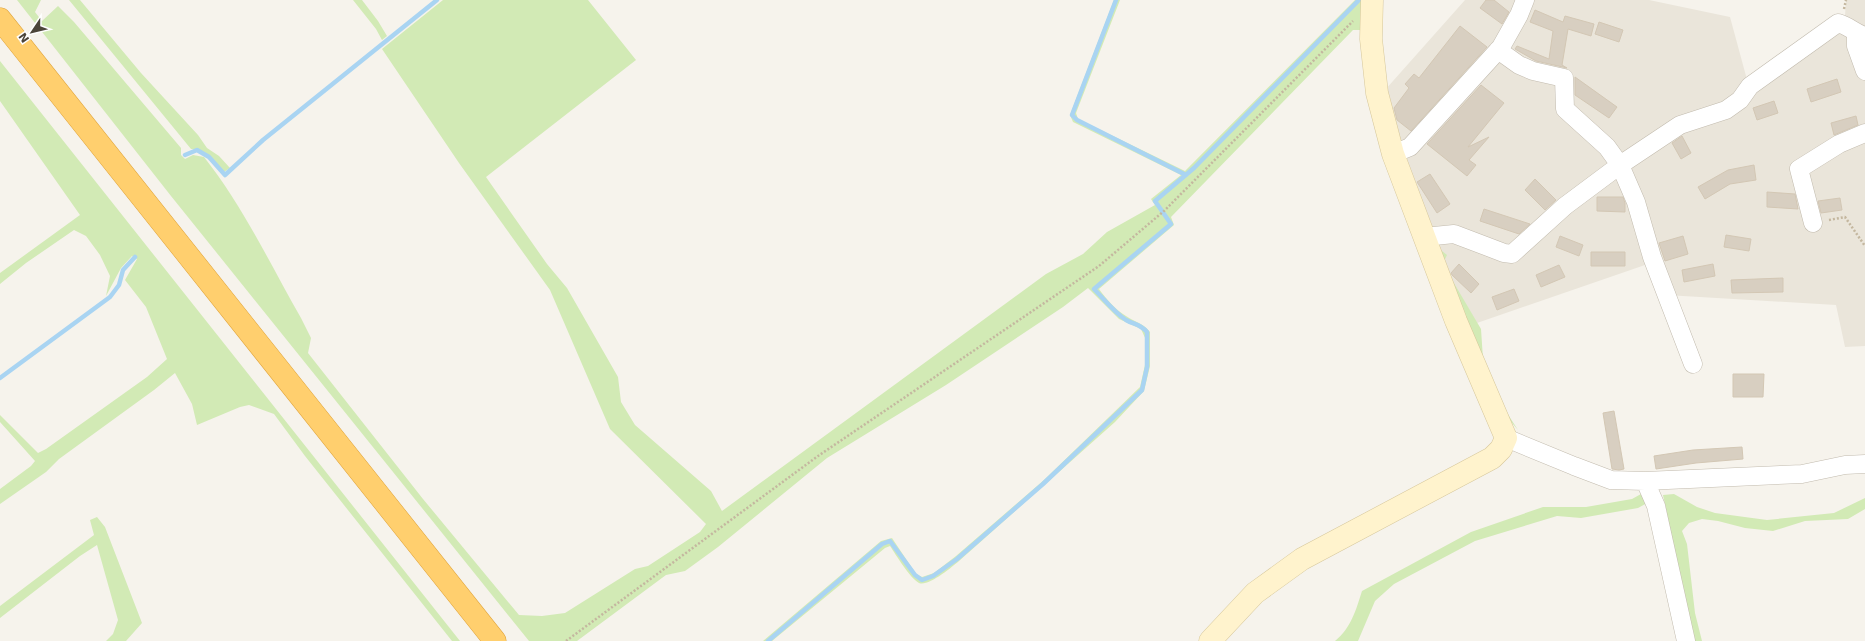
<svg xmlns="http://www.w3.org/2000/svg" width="1865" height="641" font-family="'DejaVu Sans',sans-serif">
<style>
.residential{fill:#eae5da}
.green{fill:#d2eab5}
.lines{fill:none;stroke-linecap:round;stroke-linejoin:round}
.stream{stroke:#a9d4f2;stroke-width:4.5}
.building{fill:#d8cfc1;stroke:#d3c7b4}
.street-casing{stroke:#c2bbae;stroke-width:19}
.secondary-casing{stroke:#d6c79b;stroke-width:23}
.highway-casing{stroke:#e0a43c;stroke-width:23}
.path{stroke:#c4b79f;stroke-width:2.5;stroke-dasharray:2 2;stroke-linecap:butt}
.street{stroke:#fff;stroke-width:18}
.secondary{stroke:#fff3cd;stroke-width:22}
.highway{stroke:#ffcf6e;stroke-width:22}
</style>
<rect width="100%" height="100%" fill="#f6f3ec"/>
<!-- residential -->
<path class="residential" d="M1465 0H1649L1730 17 1749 87 1845 16 1846 0H1865V346L1845 347 1836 305 1666 295 1645 265 1477 323 1444 268 1389 135 1385 90Z"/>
<!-- green -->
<path class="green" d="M17 0H41L35 12 42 21 58 6 74 22 181 148V155L185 159 193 155 204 157C243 206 270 264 301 318L311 338 308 353 423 499 519 615 542 616 565 613 635 569 648 566 700 532 706 524 610 429 550 290 459 163 382 49 443 0H588L636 60 486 177 547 264 567 288 618 377 621 402 635 425 711 491 722 511 1046 274 1083 254 1107 232 1155 205 1151 199 1181 175 1073 122 1070 115 1114 0H1120L1076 113 1078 119 1185 171 1355 0H1364L1363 30H1353L1171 217 1174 225 1099 289C1106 299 1116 310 1126 316 1136 323 1142 322 1150 332V366L1144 391 1115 422 959 561C952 567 928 587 919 583 910 578 896 555 890 546L885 548 772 641H763L881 541 892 538 916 574 922 577 934 573 956 556 1044 480 1140 387 1145 365 1146 340 1141 329 1119 319 1088 288 1063 307 946 385 827 458 718 547 685 571 666 575 577 641H529L171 196Z
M69 0H80L141 73 198 135 207 148 219 156 230 168 224 172C214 161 207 150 191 149Z
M353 0H362L378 21 387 36 382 40 376 29Z
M0 61 460 641H452L305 456 274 414 249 405 240 407 197 425 192 404 175 373 154 390 59 459 46 472 0 504V489L31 466 35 461 0 422V415L38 453 46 449 147 377 167 359 146 307 125 280 137 259 132 256 121 268 106 296 110 276 100 255 86 236 74 230 26 263 0 284V273L80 215 0 101Z
M1442 251 1447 255 1444 261 1448 273 1481 329 1483 359 1507 413 1518 430 1507 417 1440 256Z
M1641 494 1649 502 1638 508 1581 518 1557 516 1475 541 1394 584 1375 601 1358 641H1335C1351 628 1356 610 1362 591L1471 532 1543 507H1586L1632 499Z
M1674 494 1697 507 1715 513 1767 520 1834 513 1865 498V509L1848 519 1805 521 1773 531 1745 528 1718 521 1702 519 1689 523 1682 531 1687 544 1695 613 1702 641H1694L1663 495Z
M97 517 105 527 142 623 126 641H106L113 634 118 620 97 545 80 556 0 618V606L94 535 90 520Z"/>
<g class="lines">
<!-- stream -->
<path class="stream" d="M1116 0 1072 115 1077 120 1186 175
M185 155 197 150 209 157 225 175 263 140 437 0
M0 378 110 297 119 285 123 270 135 257
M768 641 882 544 890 541 915 575 922 580 933 576 957 559 1043 484 1142 390 1147 367V332C1140 324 1135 325 1126 320 1114 312 1104 299 1094 289L1171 224 1155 201 1194 168 1359 0"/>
</g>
<!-- building -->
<path class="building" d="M1486 0H1494L1509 12 1502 24 1480 8Z
M1535 10 1563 22 1565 16 1594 24 1591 36 1568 29 1562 65 1567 68 1536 61 1515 49 1517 46 1549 59 1553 31 1530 22Z
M1599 22 1623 30 1619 42 1595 34Z
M1460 26 1487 47 1411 131 1397 120 1394 108 1409 88 1405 84 1414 74 1419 78Z
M1575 77 1617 107 1609 118 1575 95Z
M1837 79 1841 92 1811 102 1807 89Z
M1481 85 1504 103 1468 147 1489 137 1469 160 1476 165 1467 176 1427 144Z
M1774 101 1778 113 1757 120 1753 108Z
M1856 116 1858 125 1834 135 1831 123Z
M1682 136 1691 153 1681 159 1672 143Z
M1754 165 1756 180 1730 184 1705 199 1698 187 1728 170Z
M1430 174 1450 204 1437 213 1417 182Z
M1535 179 1556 200 1545 210 1525 190Z
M1767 192 1795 194 1798 209 1767 207Z
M1597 197H1623L1625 203V212L1597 211Z
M1840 198 1842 210 1821 213 1818 201Z
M1484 209 1530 224 1519 234 1480 221Z
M1726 235 1751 239 1749 251 1724 247Z
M1560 236 1583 245 1579 256 1556 247Z
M1683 236 1688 254 1665 261 1659 243Z
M1591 252H1625V266H1591Z
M1459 264 1479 284 1471 293 1452 275 1451 273Z
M1713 264 1715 276 1684 282 1682 270Z
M1559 265 1565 277 1541 287 1536 275Z
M1783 278V292L1732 293 1731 280Z
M1514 289 1519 301 1497 310 1492 297Z
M1733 374H1764L1763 397H1733Z
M1614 411 1624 469 1619 470 1612 469 1603 413Z
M1742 447 1743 459 1696 463 1656 469 1654 456 1693 450Z"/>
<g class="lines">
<!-- street casing -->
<g class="street-casing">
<path id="street" d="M1856 34V46L1865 71
M1498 50 1519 65 1533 71 1564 78 1565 109 1607 147 1620 165 1636 202 1652 257 1693 364
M1393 154 1410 147 1501 47 1519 15 1525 0
M1813 223 1799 169 1839 144 1865 133
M1424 237 1454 234 1504 253 1512 254 1565 206 1620 165 1680 125 1726 110 1740 100 1750 86 1838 23C1849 26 1855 33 1865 36
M1506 438 1574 466 1611 480 1645 481 1802 474 1845 465 1865 464
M1645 481 1656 506 1686 641"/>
</g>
<!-- secondary casing -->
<g class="secondary-casing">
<path id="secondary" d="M1210 641 1255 593 1302 559 1492 458 1501 449 1506 438 1456 321 1393 154 1377 93 1371 39 1372 0"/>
</g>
<!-- highway casing -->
<g class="highway-casing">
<path id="highway" d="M0 19 495 641"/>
</g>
<!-- path -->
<path class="path" d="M1844 9 1846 0
M1829 220 1845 217 1865 246
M566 641 818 456 1099 266 1164 211 1353 21"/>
<!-- street -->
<use href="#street" class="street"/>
<!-- secondary -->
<use href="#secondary" class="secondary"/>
<!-- highway -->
<use href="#highway" class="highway"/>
</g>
<!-- north arrow -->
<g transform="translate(32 32) rotate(235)" stroke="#ffffff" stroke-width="3" paint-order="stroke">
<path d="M0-3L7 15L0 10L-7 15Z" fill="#4b4439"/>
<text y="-6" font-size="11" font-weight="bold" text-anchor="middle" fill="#4b4439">N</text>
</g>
</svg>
